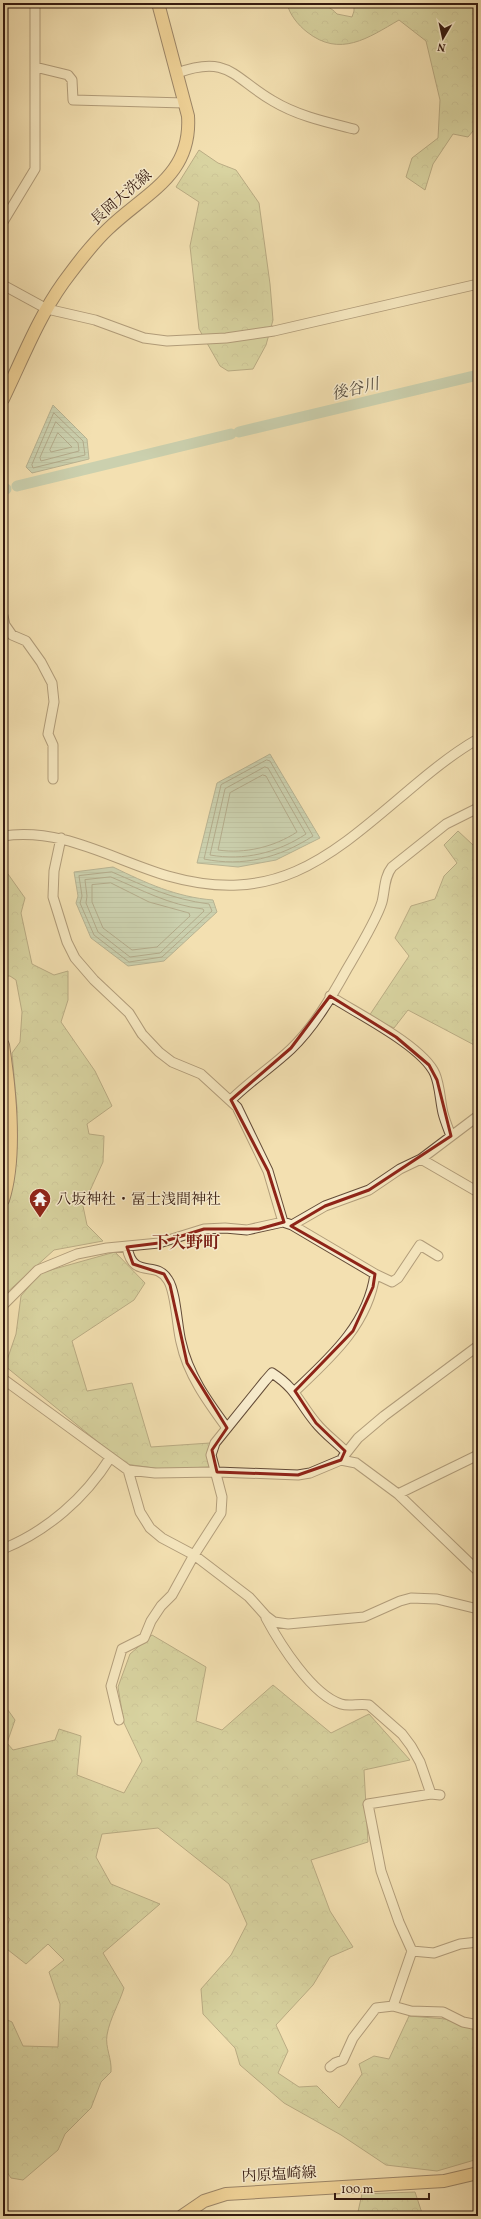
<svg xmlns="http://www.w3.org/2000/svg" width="481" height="2219" font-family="Vollkorn,'Noto Serif JP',serif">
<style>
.forest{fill:url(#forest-crowns);stroke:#776e4e}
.water{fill:url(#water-rules);stroke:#727c6d}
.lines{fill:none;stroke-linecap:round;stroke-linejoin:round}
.shore{stroke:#686c5e;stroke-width:1}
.river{stroke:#9bbdab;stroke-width:11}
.minor-casing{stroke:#644c38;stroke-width:11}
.major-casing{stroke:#351a10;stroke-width:14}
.minor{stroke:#f7ebcc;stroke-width:9}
.major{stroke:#eac078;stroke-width:12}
.marked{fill:none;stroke:#8f2418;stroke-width:3;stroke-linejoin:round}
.labels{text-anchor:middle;stroke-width:3;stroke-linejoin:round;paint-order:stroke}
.street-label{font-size:15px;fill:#351a10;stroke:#f7ebcc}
.poi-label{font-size:15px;fill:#351a10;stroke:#f7ebcc;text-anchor:start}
.water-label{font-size:16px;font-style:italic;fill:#544b3e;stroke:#f7ebcc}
.quarter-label{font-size:17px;font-weight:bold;fill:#7a1f14;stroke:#f7ebcc}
</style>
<defs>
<pattern id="forest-crowns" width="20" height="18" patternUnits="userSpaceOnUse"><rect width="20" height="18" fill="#b9c38d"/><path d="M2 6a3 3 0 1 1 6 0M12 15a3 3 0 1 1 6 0" fill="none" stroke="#a0a779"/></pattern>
<pattern id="water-rules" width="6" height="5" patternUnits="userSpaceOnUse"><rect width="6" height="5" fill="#9bbdab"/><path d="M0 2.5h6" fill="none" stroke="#86a292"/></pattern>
</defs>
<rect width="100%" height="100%" fill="#f3e0b1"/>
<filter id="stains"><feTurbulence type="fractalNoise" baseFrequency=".005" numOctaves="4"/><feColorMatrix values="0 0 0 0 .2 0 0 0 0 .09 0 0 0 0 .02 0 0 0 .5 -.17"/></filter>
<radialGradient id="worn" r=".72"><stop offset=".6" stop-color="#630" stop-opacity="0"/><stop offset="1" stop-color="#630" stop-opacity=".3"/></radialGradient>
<!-- forest -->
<path class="forest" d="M287 3C304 3 325 0 337 14L352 17 354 11V3H478V125L468 137 453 134 433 164 425 190 406 177 412 158 438 138 440 100 426 41 399 20C368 38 340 58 307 32 298 25 289 14 287 3Z
M199 150 218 163 236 170 259 203 270 284 273 320 266 345 253 369 228 371 220 366 199 329 190 246 199 202 176 187Z
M458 831 473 845 478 846V1047L408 1010 394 1028 369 1016 409 956 395 938 411 906 435 899 444 876 457 863 444 845Z
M3 867 25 898 21 913 32 964 54 975 68 971V1000L61 1022 95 1071 112 1106 87 1124 89 1134 104 1136 103 1162 83 1206 87 1225 103 1241 54 1250 3 1296V1212L7 1206 14 1178 17 1108 12 1053 20 1042 22 1012 16 980 10 976H3Z
M115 1252 145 1283 134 1300 72 1341 87 1391 132 1383 151 1447 210 1443 209 1467 161 1469 125 1464 5 1366 16 1334 21 1296 40 1273Z
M152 1635 206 1667 196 1721 222 1730 273 1685 331 1733 369 1714 410 1760 364 1770 368 1842 311 1860 330 1911 353 1947 330 1957 313 1985 276 2025 288 2051 278 2073 299 2087 317 2086 339 2108 362 2074 359 2064 374 2056 389 2059 409 2016 446 2019 472 2027 478 2026V2069L473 2079 478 2088V2159L437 2171 386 2165 341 2135 284 2103 240 2065 235 2048 203 2014 201 1989 231 1955 247 1924 229 1884 158 1828 102 1834 96 1857 111 1884 160 1904 103 1953 124 1988C119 2004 110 2018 107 2035 105 2048 112 2058 111 2072L101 2082 91 2108 65 2134 58 2150 23 2180 11 2178 3 2166V2018L12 2022 23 2046 58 2047 60 2004 49 1972 64 1960 48 1944 26 1964 3 1946V1933L10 1919 3 1913V1703L15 1720 7 1743 13 1750 55 1740 59 1729 81 1736 77 1775 124 1793 142 1761 124 1723 118 1687 130 1654Z
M415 2192 423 2216H357L362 2194Z"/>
<!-- water -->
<path class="water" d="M53 405 87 439 89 459 32 473 26 467Z
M270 754 320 838 276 860 238 867 197 863 217 783Z
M113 867C146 883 176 897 213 900L217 912 164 961 128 966 91 938 76 903 78 896 74 872Z"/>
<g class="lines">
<!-- shore -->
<path class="shore" d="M54 413 83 441 85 455 33 468 32 465Z
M56 422 78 443 79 451 41 461 40 458Z
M58 433 72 447 51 452 50 450Z
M267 760 270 761 313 836C279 858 243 867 204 859L221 785Z
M265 767 268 768 306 834C277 853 244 861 210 855L225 789Z
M263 775 266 776 297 832C274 847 245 854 218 850L230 793Z
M112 872C147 887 171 899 209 904L212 911 162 957 129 962 94 935 80 903 82 896 79 876Z
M111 877C142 890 169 905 203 909L204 911 160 953 130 957 98 932 86 903 87 896 85 880Z
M111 883 149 902 189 913 190 916 157 947 132 950 103 928 92 902V885Z"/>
<!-- river -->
<path class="river" d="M239 432 478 375
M17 486 231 434
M3 489H6"/>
<!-- minor casing -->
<g class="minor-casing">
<path id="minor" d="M35 67 68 75 72 80 73 100 185 103
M177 73C229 54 233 78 273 101 298 116 326 122 354 129
M3 222 35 169V3
M3 285 47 309 95 320 144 338 167 341 226 338 274 331 478 284
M3 616 5 625 12 635 26 641 41 662 52 683 54 702 48 734 53 745V779
M3 836C63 827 113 860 168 876 281 908 335 852 415 785 435 768 455 752 478 739
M61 838 54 871 53 897 67 942 75 958 94 980 129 1013 142 1034 159 1052 172 1062 201 1074 237 1107 268 1171 283 1222
M330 996C356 1013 423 1046 435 1074 440 1086 440 1100 443 1113 445 1121 448 1128 451 1136
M231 1100C250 1081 272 1067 291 1049 314 1027 332 996 347 969 357 952 377 919 382 902 385 890 384 877 392 867L446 824 478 808
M421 1159 478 1192
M292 1225 325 1206 369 1190 400 1169 421 1159 478 1116
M127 1247C133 1281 156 1259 168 1280 176 1292 177 1327 181 1342 188 1375 208 1402 227 1428
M3 1305 38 1270 77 1254 107 1248 159 1243 204 1229 225 1228 247 1230 283 1222 292 1225 375 1274 392 1282 398 1278 420 1245 438 1256
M3 1379 128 1470 155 1473 217 1472 298 1475 310 1473 341 1460 356 1463 398 1494 478 1571
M295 1391C330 1358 368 1325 375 1274
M343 1457 358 1438 384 1416 478 1346
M128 1470 140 1512 150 1528 162 1538 194 1555 249 1597 266 1616 274 1622 288 1624 364 1617 400 1601 411 1598 437 1599 478 1609
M398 1494 478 1455
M3 1549C47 1531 85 1498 110 1458
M266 1618C280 1644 312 1695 341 1704 350 1707 359 1703 369 1705L402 1734 411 1746 420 1762 431 1794
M119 1720 111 1686 122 1649 144 1638 151 1621 161 1606 172 1595 194 1555 221 1513 222 1497 211 1455 215 1443 265 1381 272 1373C297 1389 299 1403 316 1423 324 1433 336 1442 345 1451
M412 1951 434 1953 460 1944 478 1942
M393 2006 411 2011 443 2012 463 2022 478 2025
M330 2067 335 2063 343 2060 353 2038 376 2008 393 2006 412 1951 399 1922 381 1871 368 1804 431 1794 440 1795
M3 2213 6 2216"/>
</g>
<!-- major casing -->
<g class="major-casing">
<path id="major" d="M3 399C22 360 38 318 63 283 77 264 91 245 108 229 145 193 192 176 188 116L158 3
M3 1045C10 1091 17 1156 3 1200
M182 2216 204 2201 226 2194 444 2181 478 2173"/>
</g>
<!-- minor -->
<use href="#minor" class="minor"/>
<!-- major -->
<use href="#major" class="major"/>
</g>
<!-- marked area -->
<path d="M0 0H481V2219H0ZM330 996 396 1037 429 1065 437 1080 451 1136 369 1190 325 1206 291 1226 375 1274 373 1287 353 1331 295 1391 316 1423 345 1451 341 1460 298 1475 217 1472 212 1450 227 1428 187 1363 170 1285 164 1274 133 1264 127 1247 159 1243 204 1229H259L284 1222 268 1171 231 1100 291 1048Z" fill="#f3e0b1" fill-opacity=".55" fill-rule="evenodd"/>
<path class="marked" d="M330 996 396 1037 429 1065 437 1080 451 1136 369 1190 325 1206 291 1226 375 1274 373 1287 353 1331 295 1391 316 1423 345 1451 341 1460 298 1475 217 1472 212 1450 227 1428 187 1363 170 1285 164 1274 133 1264 127 1247 159 1243 204 1229H259L284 1222 268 1171 231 1100 291 1048Z"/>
<!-- icons -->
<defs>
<g id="temple-pin" transform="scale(1.15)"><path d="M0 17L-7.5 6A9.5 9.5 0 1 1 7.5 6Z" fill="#8f2418" stroke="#f7ebcc"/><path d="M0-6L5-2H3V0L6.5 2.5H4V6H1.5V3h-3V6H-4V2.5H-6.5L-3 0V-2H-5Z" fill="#fff"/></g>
</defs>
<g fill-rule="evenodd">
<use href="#temple-pin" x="40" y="1199"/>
</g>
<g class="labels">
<!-- street labels -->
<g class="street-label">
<text transform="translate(121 197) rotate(-41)" y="5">長岡大洗線</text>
<text transform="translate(279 2174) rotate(-3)" y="5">内原塩崎線</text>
</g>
<!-- poi labels -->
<g class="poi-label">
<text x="56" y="1204">八坂神社・冨士浅間神社</text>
</g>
<!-- water labels -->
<g class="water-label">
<text transform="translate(355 388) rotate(-13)" y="6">後谷川</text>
</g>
<!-- quarter labels -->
<g class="quarter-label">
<text x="186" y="1248">下入野町</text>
</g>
</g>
<!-- margin -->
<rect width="481" height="2219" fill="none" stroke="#f3e0b1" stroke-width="16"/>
<rect x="4" y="4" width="473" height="2211" fill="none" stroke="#351a10" stroke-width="2"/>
<rect x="8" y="8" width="465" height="2203" fill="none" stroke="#351a10"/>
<!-- north arrow -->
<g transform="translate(443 38) rotate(189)" stroke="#f7ebcc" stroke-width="3" paint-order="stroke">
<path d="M0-3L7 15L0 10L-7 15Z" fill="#351a10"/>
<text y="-6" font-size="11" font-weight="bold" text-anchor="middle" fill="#351a10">N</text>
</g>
<!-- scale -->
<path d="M335 2193v6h94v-6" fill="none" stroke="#351a10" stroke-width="2"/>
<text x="341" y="2193" font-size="12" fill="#351a10" stroke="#f7ebcc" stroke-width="3" paint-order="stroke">100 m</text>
<rect width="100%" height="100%" filter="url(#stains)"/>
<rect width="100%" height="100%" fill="url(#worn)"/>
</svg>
